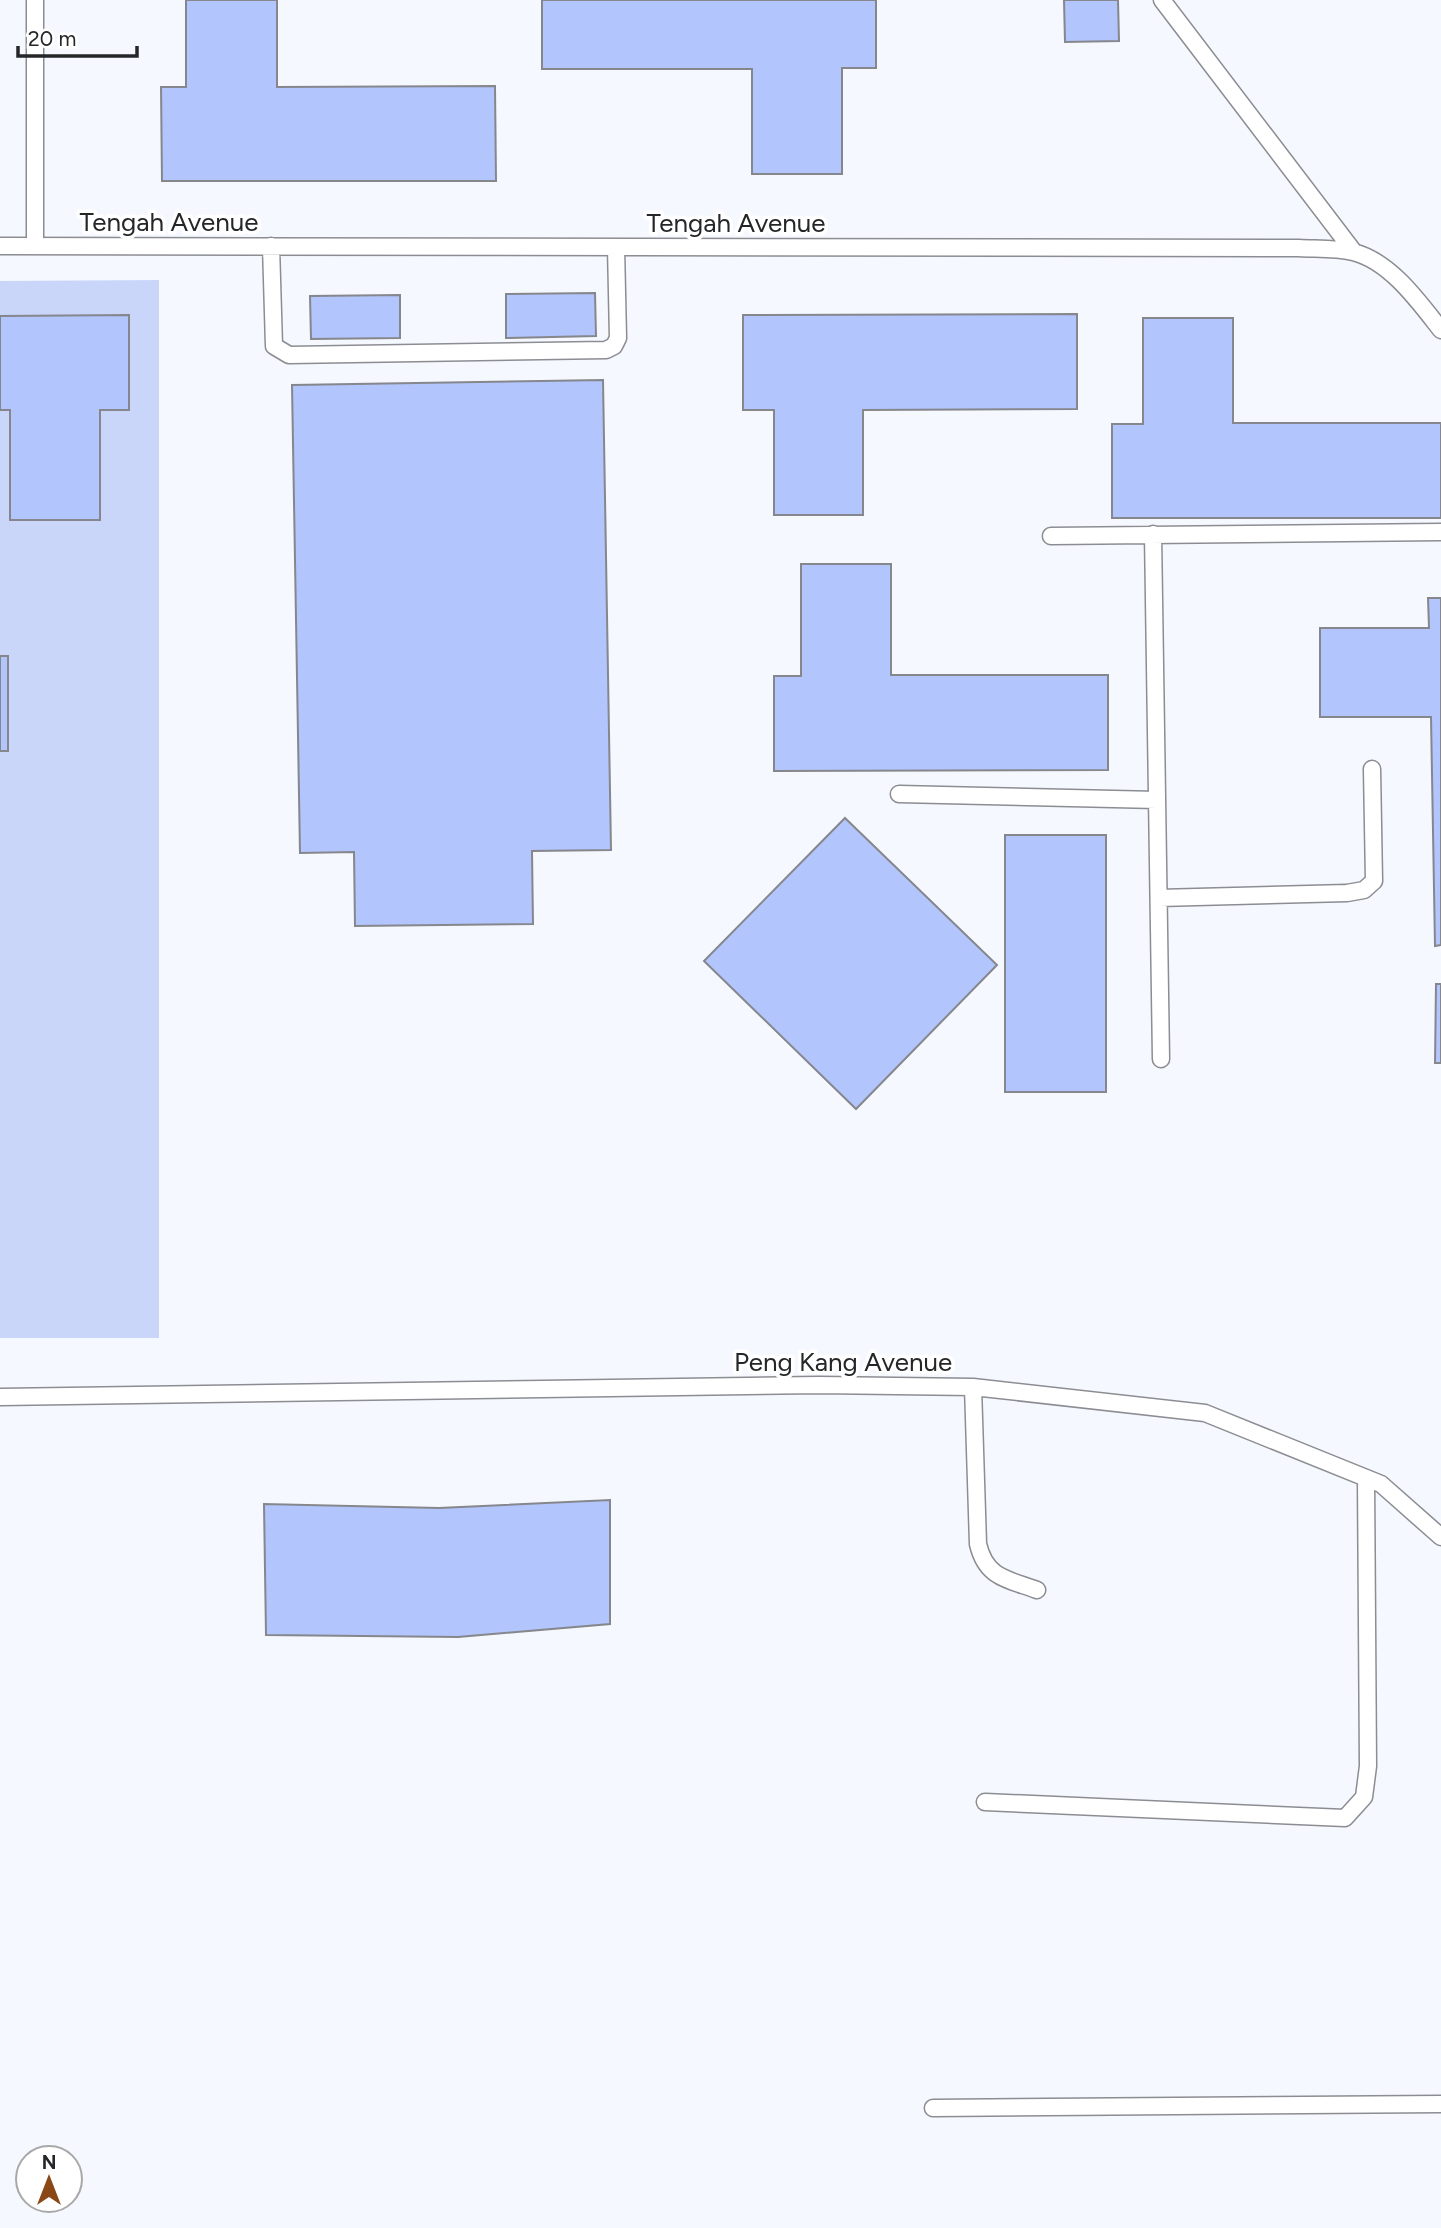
<svg xmlns="http://www.w3.org/2000/svg" width="1441" height="2228" font-family="Figtree,sans-serif">
<style>
.green{fill:#c9d6fa}
.building{fill:#b2c5fc;stroke:#85878c;stroke-width:2}
.lines{fill:none;stroke-linecap:round;stroke-linejoin:round}
.service-casing{stroke:#8b8d92;stroke-width:19}
.service{stroke:#fff;stroke-width:16}
.labels{text-anchor:middle;stroke-width:7;stroke-linejoin:round;paint-order:stroke}
.street-label{font-size:26px;fill:#252628;stroke:#fff}
</style>
<rect width="100%" height="100%" fill="#f5f8fe"/>
<!-- green -->
<path class="green" d="M159 280V1338H0V281Z"/>
<!-- building -->
<path class="building" d="M186 0H277V87L495 86 496 181H162L161 87H186Z
M542 0H876V68H842V174H752V69H542Z
M1064 0H1118L1119 41 1065 42Z
M595 293 596 336 506 338V294Z
M400 295V338L311 339 310 296Z
M1077 314V409L863 410V515H774V410H743V315Z
M129 315V410H100V520H10V410H0V316Z
M1143 318H1233V423H1441V518H1112V424H1143Z
M603 380 611 850 532 851 533 924 355 926 354 852 300 853 292 385Z
M801 564H891V675H1108V770L774 771V676H801Z
M1428 598H1441V945L1435 946 1431 717H1320V628H1429Z
M0 656H8V751H0Z
M845 818 997 965 856 1109 704 961Z
M1005 835H1106V1092H1005Z
M1436 984H1441V1063H1435Z
M610 1500V1624L458 1637 266 1635 264 1504 439 1508Z"/>
<g class="lines">
<!-- service casing -->
<g class="service-casing">
<path id="service" d="M35 0V246
M1162 0 1354 252
M0 246 1299 248C1316 249 1336 248 1353 252 1390 261 1419 302 1441 330
M271 246 274 346 289 355 606 350 614 346 618 338 616 247
M1153 534 1161 1059
M1051 536 1441 532
M899 794 1157 800
M1159 898 1347 893 1364 890 1374 881 1372 769
M973 1387 978 1544C986 1578 1007 1579 1037 1590
M0 1397 819 1385 973 1387 1205 1413 1381 1484 1441 1537
M985 1802 1345 1818 1364 1797 1368 1766 1366 1478
M933 2108 1441 2104"/>
</g>
<!-- service -->
<use href="#service" class="service"/>
</g>
<g class="labels">
<!-- street labels -->
<g class="street-label">
<text x="169" y="231">Tengah Avenue</text>
<text x="736" y="232">Tengah Avenue</text>
<text x="843" y="1371">Peng Kang Avenue</text>
</g>
</g>
<!-- north arrow -->
<g transform="translate(49 2179)"><circle r="33" fill="#ffffff" stroke="#a8a8a9" stroke-width="2"/>
<path d="M0-5L12 26L0 18L-12 26Z" fill="#8a4816"/>
<text y="-10" font-size="19" font-weight="bold" text-anchor="middle" fill="#252628">N</text>
</g>
<!-- scale -->
<path d="M18 46v10h119v-10" fill="none" stroke="#252628" stroke-width="3.5"/>
<text x="28" y="46" font-size="21" fill="#252628" stroke="#ffffff" stroke-width="5" paint-order="stroke">20 m</text>
</svg>
